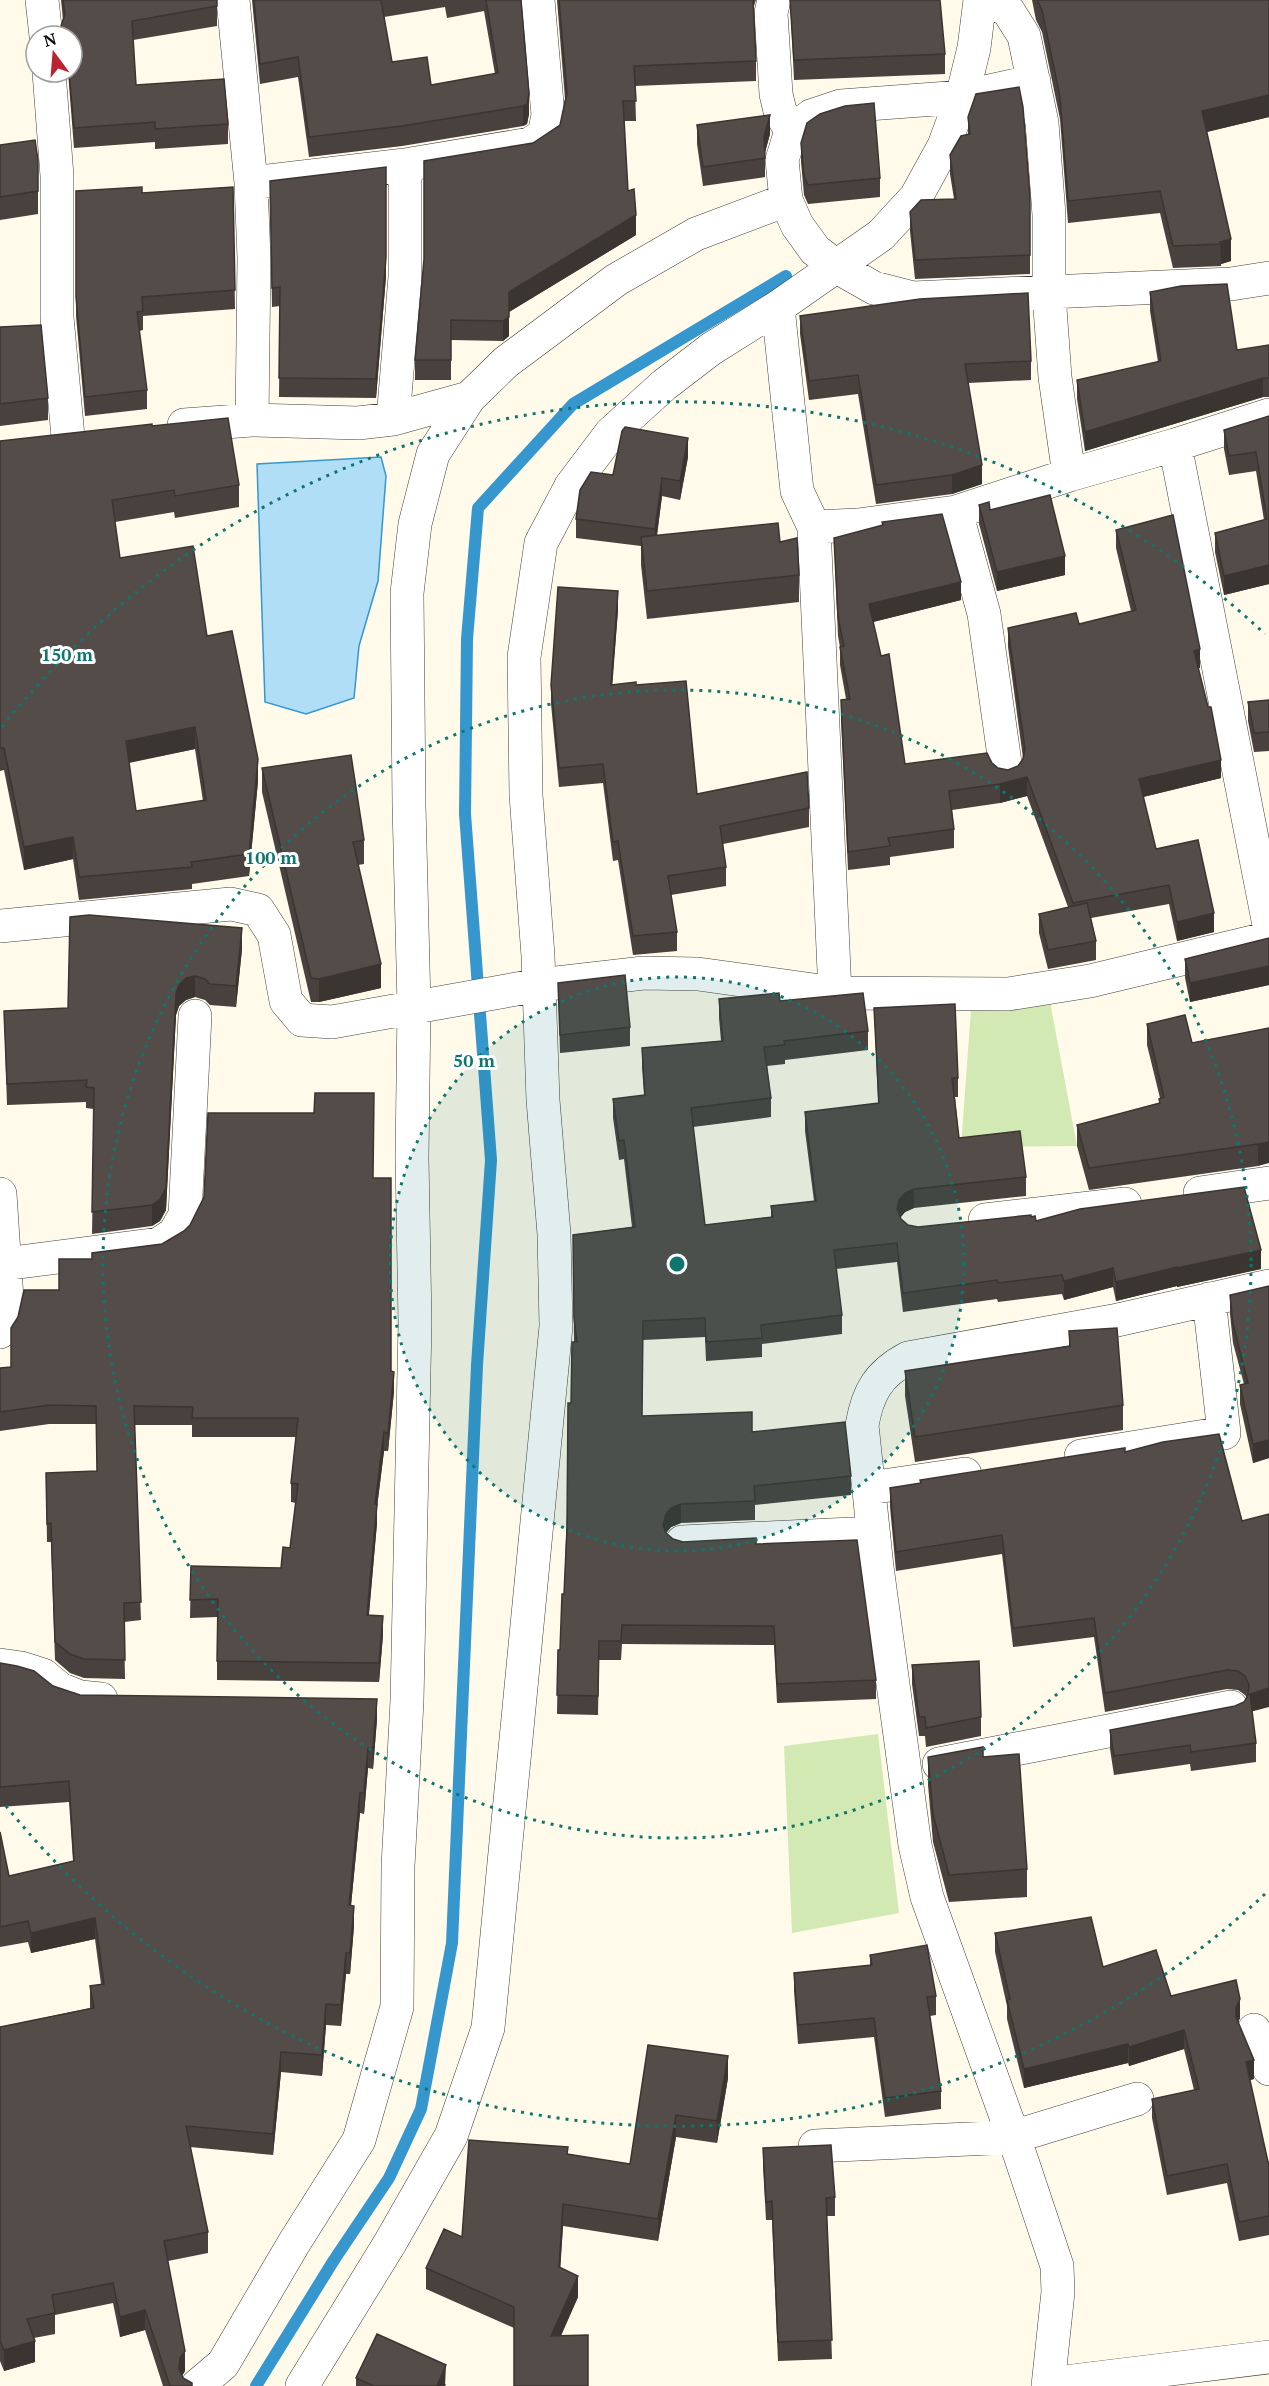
<svg xmlns="http://www.w3.org/2000/svg" width="1269" height="2386" font-family="'PT Serif',serif">
<style>
.green{fill:#d2e9b4}
.water{fill:#afdef6;stroke:#3597ce;stroke-width:1.5}
.lines{fill:none;stroke-linecap:round;stroke-linejoin:round}
.stream{stroke:#3597ce;stroke-width:12}
.minor-casing{stroke:#3f3f3f;stroke-width:34}
.minor{stroke:#fff;stroke-width:33}
.wall{fill:#48413e;fill-rule:evenodd}
.shaded-wall{fill:#3b3532}
.building{fill:#544c48;stroke:#3b3532;stroke-width:1.5;fill-rule:evenodd}
.ring{fill:none;stroke:#0f766e;stroke-width:3;stroke-dasharray:3 6}
.centre{fill:#0f766e;stroke:#fff;stroke-width:3}
.ring-label{font-size:18px;text-anchor:middle;font-weight:bold;fill:#0f766e;stroke:#fff;stroke-width:6;stroke-linejoin:round;paint-order:stroke}
</style>
<rect width="100%" height="100%" fill="#fffaea"/>
<!-- green -->
<path class="green" d="M1050 1002 1077 1146 961 1147 971 1010Z
M878 1734 899 1913 792 1933 784 1746Z"/>
<!-- water -->
<path class="water" d="M381 457 386 476 378 581 359 646 354 698 306 714 265 702 257 464Z"/>
<g class="lines">
<!-- stream -->
<path class="stream" d="M256 2386 334 2260 389 2178 421 2109 452 1943 477 1365 491 1160 465 814 467 639 478 508 573 404 786 276"/>
<!-- minor casing -->
<g class="minor-casing">
<path id="minor" d="M42 0 46 36
M233 0 251 183 254 258 252 420
M774 0 771 13 776 94 780 111 791 131
M993 0 1009 12 1024 36 1042 123 1049 215V294L1055 377 1069 475
M49 72 57 176V317L68 437
M1034 81 962 97 841 106 811 116 791 131 782 160 786 200 797 225 815 250 837 267 874 288 913 298 1231 284 1269 278
M251 183 405 165 530 144 544 135 548 115 538 0
M778 307 797 491 814 527 858 525 956 512 1069 475 1175 445 1269 415
M393 419 405 277V165
M184 425 252 420 358 423 393 419 469 398
M1175 445 1269 925
M956 512 984 614 1006 770
M814 527 835 993
M0 926 231 904 258 910 274 935 286 1001 302 1020 332 1022 539 985 644 973 698 974 835 993 1008 994 1090 981 1269 938
M1200 1193 1269 1183
M0 1194 7 1299 0 1332
M985 1220 1125 1204
M4 1264 159 1244 174 1234 185 1215 195 1016
M1081 1456 1224 1433 1209 1299
M869 1488 965 1474
M682 1542 873 1533
M0 1665 21 1668 43 1675 60 1689 80 1697 101 1699
M939 1764 1231 1707
M1254 2030 1269 2069
M815 2146 1013 2137 1137 2099
M1048 2384 1269 2357
M197 2386 223 2364 294 2243 359 2140 397 2007 398 1866 407 1701 415 1323 412 1158 414 1006 409 805 407 593 415 524 433 454 469 398 506 362 616 280 696 234 786 200
M302 2386 390 2243 451 2136 488 2028 556 1326 554 1234 543 1100 538 956 526 795 524 657 541 543 571 486 611 433 664 385 711 349 778 307 881 235 916 197 944 146 962 97 974 48 980 0
M1048 2386 1058 2292 1057 2266 1021 2158 927 1897 915 1845 877 1567 862 1425C868 1392 878 1374 908 1358L1113 1321 1269 1286"/>
</g>
<!-- minor -->
<use href="#minor" class="minor"/>
</g>
<!-- wall -->
<path class="wall" d="M61 0H217V26L133 40 136 85 228 124V144L155 149V142L74 148 68 72H72V36H61V26L63 20Z
M252 0H521L529 114 527 124 523 126 402 146 309 157 298 77 260 84ZM445 7 447 18 484 11 495 74 431 85 392 62 384 17Z
M557 0H756L754 6 756 61V81L635 86 636 121H624L628 191 636 235 509 312V336L503 341 451 340V380H415V360L533 143 560 125 565 99Z
M790 0 945 54V74L794 80Z
M1032 0H1269V117L1207 132 1231 261 1221 264V266L1173 268 1160 213 1068 223 1060 119 1042 32 1036 20Z
M968 117 1030 197V274L915 279 910 231V212L954 199 950 174V155L968 135Z
M697 125 770 134 765 153V177L703 186 697 144Z
M801 143 880 178V197L808 204 804 195 801 162Z
M0 145 38 160V214L0 220Z
M270 181 386 276 376 398 279 397 280 306 272 307Z
M233 187 235 309 143 316V330L139 331 147 390V409L85 416 76 316V191L142 193Z
M1150 292 1237 350 1269 345V397H1263L1085 451 1077 399V380L1158 362 1150 311Z
M800 316 1031 361V380L968 383 982 484 952 494 876 504 858 394 809 400 800 334Z
M0 327 48 398V420L0 426Z
M1269 416V584L1224 595 1215 552V533L1264 520 1256 471 1229 475 1224 449V430Z
M152 426 239 485V507L175 518 174 512 115 522 120 558 207 636 258 781 249 876 192 884V889L79 900 73 859 24 870 4 770 0 771V441ZM195 749 203 801 136 811 129 763Z
M688 457 680 500 662 496 657 536 780 542 799 575V602L647 619 641 565V546L576 538V519L613 475Z
M979 505 990 510 1065 575 997 591 979 524Z
M882 522 961 600 873 622 905 764 992 763 998 768 1008 770 1018 766 1023 758 1008 647V628L1079 624 1131 611 1116 548V530L1200 668H1198L1221 778 1143 797 1156 849 1214 932 1177 941 1169 904 1091 918 1096 941V960L1048 969 1039 933V914L1068 907 1027 796 1000 803 952 810 954 829V848L890 857V865L848 870 841 718V700L846 699 840 665V647L838 636 834 538 882 526Z
M618 610 612 684 636 685 697 794 809 808V827L723 844 726 867V886L671 895 677 932V951L633 955 618 860 613 861 603 783 559 787 551 704V685Z
M1269 700V751L1254 752 1248 721V702Z
M262 768 364 840V864L358 865 381 988 319 1002H311L262 792Z
M1269 938V985L1190 1002 1185 978V959Z
M242 949 236 1007 210 1005 205 1000 195 997 186 1000 179 1006 176 1015 166 1210 160 1221 152 1226 92 1234 94 1109 86 1108V1102L7 1105 4 1011 68 1008Z
M558 983 630 1027V1046L560 1053Z
M719 999 780 1001 868 1031V1050L785 1060V1064L767 1066 771 1098V1117L693 1127 705 1225 771 1217V1206L814 1201 805 1131V1112L878 1103 874 1008 958 1078V1097H955L959 1138 1026 1177V1196L914 1208 905 1212 900 1218 908 1225 918 1227 1031 1217 1036 1221 1261 1269 1177 1287V1286L1116 1301 1113 1287 1064 1300 1062 1294 998 1302 997 1299 903 1312 897 1262 836 1269 842 1315V1334L762 1344V1357L706 1361 705 1337 643 1340 642 1416 752 1432 851 1476V1495L755 1505V1520L681 1523 671 1527 666 1533 673 1539 683 1542 756 1544 876 1680V1699L777 1703 774 1645 622 1644 621 1660H599L598 1715 557 1714 558 1650H560L564 1594 571 1403 574 1342 573 1235 632 1227 624 1159 619 1160 613 1118V1099L644 1095 642 1067V1048L721 1041 719 1018Z
M1147 1024 1192 1043 1269 1028 1258 1166 1089 1190 1077 1146V1125L1159 1103 1160 1098 1147 1045Z
M374 1178 391 1371 394 1391 388 1451H384L377 1507V1523L369 1615 383 1635 379 1682 217 1680V1617L190 1618 191 1566 281 1568 290 1548 296 1503 291 1502V1483L296 1437H192V1425H134L141 1620 124 1622 125 1679 84 1678 70 1673 55 1660 51 1542H47L46 1473 97 1471 96 1424H49L0 1431V1368L11 1367 59 1290 92 1259 162 1244Z
M1269 1286V1458L1253 1463 1240 1404V1385L1244 1384 1233 1343 1230 1314V1295Z
M1069 1331 1123 1405V1430L915 1462 905 1396V1371L1069 1346Z
M1219 1434 1256 1743V1762L1191 1771 1190 1764 1114 1775 1110 1749V1730L1235 1706 1244 1702 1247 1698 1245 1695 1238 1690 1227 1689 1105 1712 1094 1637 1013 1647 1002 1554 896 1571 890 1507V1488L1125 1452Z
M0 1663 53 1686 80 1695 377 1719 373 1769 368 1768 364 1814 360 1813 351 1905 354 1926 350 1974H346L341 2026 326 2025 322 2076 281 2072 273 2155 190 2147 208 2232V2253L168 2261 185 2371 182 2376 192 2386H163L145 2330 120 2337 113 2303 55 2315V2334L34 2338 35 2362 4 2371 0 2361V2027L90 2008V1986L101 1984 95 1939 31 1953 28 1942 0 1947V1832L9 1876 73 1861 69 1802 0 1807Z
M912 1665 981 1717V1736L926 1747 925 1736H919L912 1684Z
M928 1757H983L1027 1869V1897L949 1902 933 1842 928 1785Z
M995 1933 1103 1967 1171 1996 1240 2018 1238 2022 1254 2079 1250 2080 1268 2162H1269V2235L1239 2241 1227 2183 1167 2195 1152 2118V2099L1194 2090 1184 2049 1129 2066 1128 2063 1024 2088 1007 2019V2006L995 1952Z
M870 1955 936 1996V2015L930 2016 941 2091V2109L885 2117 874 2037 798 2044 794 1991V1973L870 1965Z
M648 2045 728 2078 717 2143 676 2137 658 2241 563 2226 560 2268 578 2297 561 2336 588 2386 514 2328 426 2289V2268L462 2237 568 2154 630 2164Z
M763 2148 835 2197V2216H827L832 2359 778 2361 772 2220H766L763 2166Z
M356 2378 446 2384 445 2386H356Z"/>
<!-- shaded-wall -->
<path class="shaded-wall" d="M529 94V114L527 124 523 126V106Z
M1269 95V117L1202 133V111Z
M770 115V134L764 155V136Z
M636 215V235L509 312V336L503 341V321L509 292Z
M1231 239V261L1221 264 1220 242Z
M386 257V276L376 398V379Z
M1263 378V397L1085 451V432Z
M688 438V457L680 500V481Z
M982 465V484L952 494V475Z
M662 478V496L655 548V529Z
M1065 556V575L997 591V572Z
M1269 565V584L1224 595V576Z
M961 582V600L869 623V604Z
M618 591V610L611 703V685Z
M1200 649V668L1194 669V651Z
M195 727V749L126 763V741Z
M258 759V781L249 876V854Z
M1221 760V778L1139 798V779Z
M1027 777V796L1000 803V784Z
M73 837V859L24 870V847Z
M1214 913V932L1177 941V922Z
M242 928V949L236 1007V986Z
M381 964V988L319 1002V979Z
M1269 966V985L1190 1002V983Z
M195 976V997L186 1000 179 1006 176 1015 166 1210 160 1221 152 1226V1205L176 994 179 985 186 978Z
M1269 1142V1163L1258 1166V1144Z
M914 1189V1208L905 1212 899 1219 897 1209 899 1200 905 1193Z
M1261 1250V1269L1177 1287V1268Z
M1177 1267V1286L1116 1301V1282Z
M1113 1268V1287L1064 1300V1281Z
M394 1372V1391L388 1451V1433Z
M384 1432V1451L377 1507V1523L367 1634V1615L375 1504Z
M1269 1440V1458L1253 1463V1444Z
M681 1504V1523L671 1527 666 1533 663 1525 666 1514 671 1508Z
M383 1616V1635L379 1682V1663Z
M1269 1688V1707L1250 1712V1694Z
M377 1699V1719L373 1769V1748Z
M368 1748V1768L364 1814V1793Z
M360 1793V1813L349 1926V1905Z
M354 1906V1926L350 1974V1953Z
M95 1918V1939L31 1953V1933Z
M346 1953V1974L341 2026V2005Z
M1240 1999V2018L1236 2027V2008Z
M326 2004V2025L322 2076V2055Z
M1184 2030V2049L1129 2066V2047Z
M1128 2044V2063L1024 2088V2069Z
M281 2052V2072L273 2155V2134Z
M728 2056V2078L717 2143V2121Z
M1254 2060V2079L1246 2081V2062Z
M676 2115V2137L658 2241V2219Z
M563 2204V2226L559 2289V2267Z
M578 2276V2297L551 2357V2336Z
M145 2310V2330L120 2337V2317Z
M35 2341V2362L4 2371V2350Z
M185 2351V2371L180 2379 179 2369 180 2358Z
M446 2365 445 2386H437Z"/>
<!-- building -->
<path class="building" d="M63 0H217V6L132 21 136 85 224 79 228 124 155 129V122L74 128 69 72H72V36H62L61 26 65 14Z
M254 0H381L392 62 427 57 431 85 498 73 486 0H521L529 94 527 104 523 106 402 126 309 137 298 57 260 64Z
M559 0H753L756 61 634 66 636 101H623L628 191 634 189 636 215 509 292V317L503 321 451 320V360H415L424 259V161L533 143 560 125 567 93Z
M790 0H940L945 54 794 60Z
M1037 0H1269V95L1202 111 1231 239 1220 242 1221 244 1173 246 1160 191 1068 201 1060 97 1042 10Z
M1019 87 1023 107 1030 197V255L915 260 910 212 921 200 956 199 950 155 961 136 970 134 968 117 976 94Z
M874 103 880 178 808 185 804 176 801 143 807 123 820 114 845 106Z
M770 115 764 136 765 158 703 167 697 125Z
M35 140 38 160V191L0 197V145Z
M386 167V257L376 379 279 378 280 287 272 288 270 181Z
M142 187V193L233 187 235 290 142 297 143 311 137 312 147 390 85 397 76 297V191Z
M1227 284 1237 350 1269 345V378H1263L1085 432 1077 380 1161 361 1150 292 1181 286Z
M1028 293 1031 361 965 364 982 465 952 475 876 485 858 375 809 381 800 316 920 299Z
M41 325 48 398 0 404V327Z
M1269 416V565L1224 576 1215 533 1267 519 1256 452 1229 456 1224 430Z
M228 418 239 485 175 496 174 490 112 500 120 558 193 546 207 636 232 631 258 759 249 854 191 862 192 867 79 877 73 837 24 847 4 748H0V441L152 424V426ZM195 727 206 800 136 811 126 741Z
M625 427 688 438 680 481 662 478 655 529 576 519 580 490 591 472 613 475 622 431Z
M1050 495 1065 556 997 572 979 505 989 502 990 510Z
M942 514 961 582 869 604 881 656 889 654 905 764 987 753 992 763 998 768 1008 770 1018 766 1023 759 1025 749 1008 628 1076 613 1079 624 1136 610 1116 530 1173 515 1200 649 1194 651 1208 707H1211L1221 760 1139 779 1156 849 1198 840 1214 913 1177 922 1169 885 1073 903 1027 777 1000 784 949 791 954 829 888 838 890 846 848 852 841 700 850 699 840 647 844 646 838 617 834 538 883 525 882 522Z
M778 523 780 542 797 538 799 575 647 591 641 537Z
M558 587 618 591 611 685 636 682V685L686 681 697 794 807 772 809 808 720 826 726 867 668 876 677 932 633 936 618 841 613 842 603 764 559 768 551 685Z
M1269 700V732L1254 733 1248 702Z
M351 755 364 840 353 842 381 964 319 979 311 978 262 768Z
M1087 903 1096 941 1048 950 1039 914Z
M89 915 242 928 236 986 210 984 205 979 195 976 186 978 179 985 176 994 166 1188 160 1199 152 1205 92 1212 94 1088 86 1087 87 1080 7 1084 4 1011 68 1008 70 917Z
M1269 938V966L1190 983 1185 959Z
M625 975 630 1027 560 1035 558 983Z
M779 993 780 1001 863 993 868 1031 784 1041 785 1045 764 1047 771 1098 691 1108 705 1225 773 1217 771 1206 816 1201 805 1112 879 1103 874 1008 955 1004 958 1078H952L959 1138 1020 1131 1026 1177 914 1189 905 1193 899 1200 897 1209 901 1219 908 1225 918 1227 1031 1215V1217L1035 1216 1036 1221 1080 1209 1244 1187 1261 1250 1177 1268V1267L1116 1282 1113 1268 1064 1281 1062 1275 998 1283 997 1280 903 1293 897 1243 834 1250 842 1315 761 1325 762 1338 706 1342 705 1318 643 1321 642 1416 752 1412V1432L845 1422 851 1476 754 1486 755 1501 681 1504 671 1508 666 1514 663 1525 666 1533 673 1539 683 1542 756 1538V1544L857 1540 876 1680 777 1684 774 1626 622 1625 621 1641H599L598 1696 557 1695 558 1650H560L562 1594H564L567 1528 568 1403H571L572 1342H577L574 1318 573 1235 635 1227 624 1140 619 1141 613 1099 645 1095 642 1048 723 1041 719 999Z
M1185 1015 1192 1043 1269 1028V1142L1258 1144 1089 1168 1077 1125 1160 1103 1159 1099 1164 1097 1147 1024Z
M315 1093H374L373 1178H391V1371L394 1372 388 1433 384 1432 375 1504H377L367 1615 383 1616 379 1663 217 1661 218 1599 190 1600 191 1566 281 1568 283 1547 290 1548 298 1484 291 1483 298 1418H192L193 1407 134 1406 141 1602 124 1603 125 1660 84 1659 70 1654 55 1642 51 1523 47 1524 46 1473 97 1471 96 1406 49 1405 0 1412V1368L11 1367V1328L18 1317 24 1290H59V1259H92V1253L162 1244 184 1231 190 1225 204 1197 208 1113H314Z
M1269 1286V1440L1253 1444 1240 1385 1248 1383 1233 1324 1230 1295Z
M1117 1328 1123 1405 915 1437 905 1371 1070 1346 1069 1331Z
M1219 1434 1242 1521 1269 1514V1688L1250 1694 1256 1743 1191 1752 1190 1745 1114 1756 1110 1730 1235 1706 1244 1702 1248 1695 1249 1685 1245 1676 1238 1671 1227 1670 1105 1693 1094 1618 1013 1628 1002 1535 896 1552 890 1488 921 1483 920 1480 1125 1448V1452L1163 1442Z
M979 1661 981 1717 926 1728 925 1717H919L912 1665Z
M0 1663 17 1666 34 1671 53 1686 80 1695 377 1699 373 1748H368L364 1793H360L349 1905 354 1906 350 1953H346L341 2005 326 2004 322 2055 281 2052 273 2134 186 2126 208 2232 164 2241 185 2351 180 2358 179 2369 183 2378 192 2383V2386H170L145 2310 120 2317 113 2283 52 2295 55 2313 27 2319 35 2341 4 2350 0 2340V2027L94 2008 90 1986 104 1984 95 1918 31 1933 28 1921 0 1927V1832L9 1876 74 1861 69 1781 0 1787Z
M983 1747V1757L1019 1754 1027 1869 949 1875 933 1814 928 1757Z
M1091 1917 1103 1967 1156 1950 1171 1996 1236 1980 1240 1999 1236 2008V2017L1254 2060 1246 2062 1268 2162H1269V2216L1239 2222 1227 2164 1167 2176 1152 2099 1199 2089 1184 2030 1129 2047 1128 2044 1024 2069 1007 2000 1010 1999 995 1933Z
M927 1945 936 1996 927 1997 941 2091 885 2098 874 2018 798 2025 794 1973 872 1965 870 1955Z
M648 2045 728 2056 717 2121 676 2115 658 2219 563 2204 559 2267 578 2276 551 2336 588 2335V2386H514V2307L426 2268 444 2229 462 2237 469 2140 568 2147 567 2154 630 2164Z
M831 2145 835 2197 826 2198 832 2340 778 2342 772 2201 766 2202 763 2148Z
M377 2334 446 2365 437 2386H374L356 2378Z"/>
<!-- distance rings -->
<circle cx="677" cy="1264" r="287" fill="#0f766e" fill-opacity=".12"/>
<g class="ring">
<circle cx="677" cy="1264" r="287"/>
<circle cx="677" cy="1264" r="574"/>
<path d="M1265 1894A862 862 0 0 1 2 1801M2 727A862 862 0 0 1 1265 634"/>
</g>
<circle cx="677" cy="1264" r="9" class="centre"/>
<g class="ring-label">
<text x="67" y="661">150 m</text>
<text x="271" y="864">100 m</text>
<text x="474" y="1067">50 m</text>
</g>
<!-- north arrow -->
<g transform="translate(54 54) rotate(344)"><circle r="28" fill="#ffffff" stroke="#9e9e9e" stroke-width="1.5"/>
<path d="M0-4.5L10 22L0 15L-10 22Z" fill="#bc2330"/>
<text y="-9" font-size="16" font-weight="bold" text-anchor="middle" fill="#0c0c0c">N</text>
</g>
</svg>
